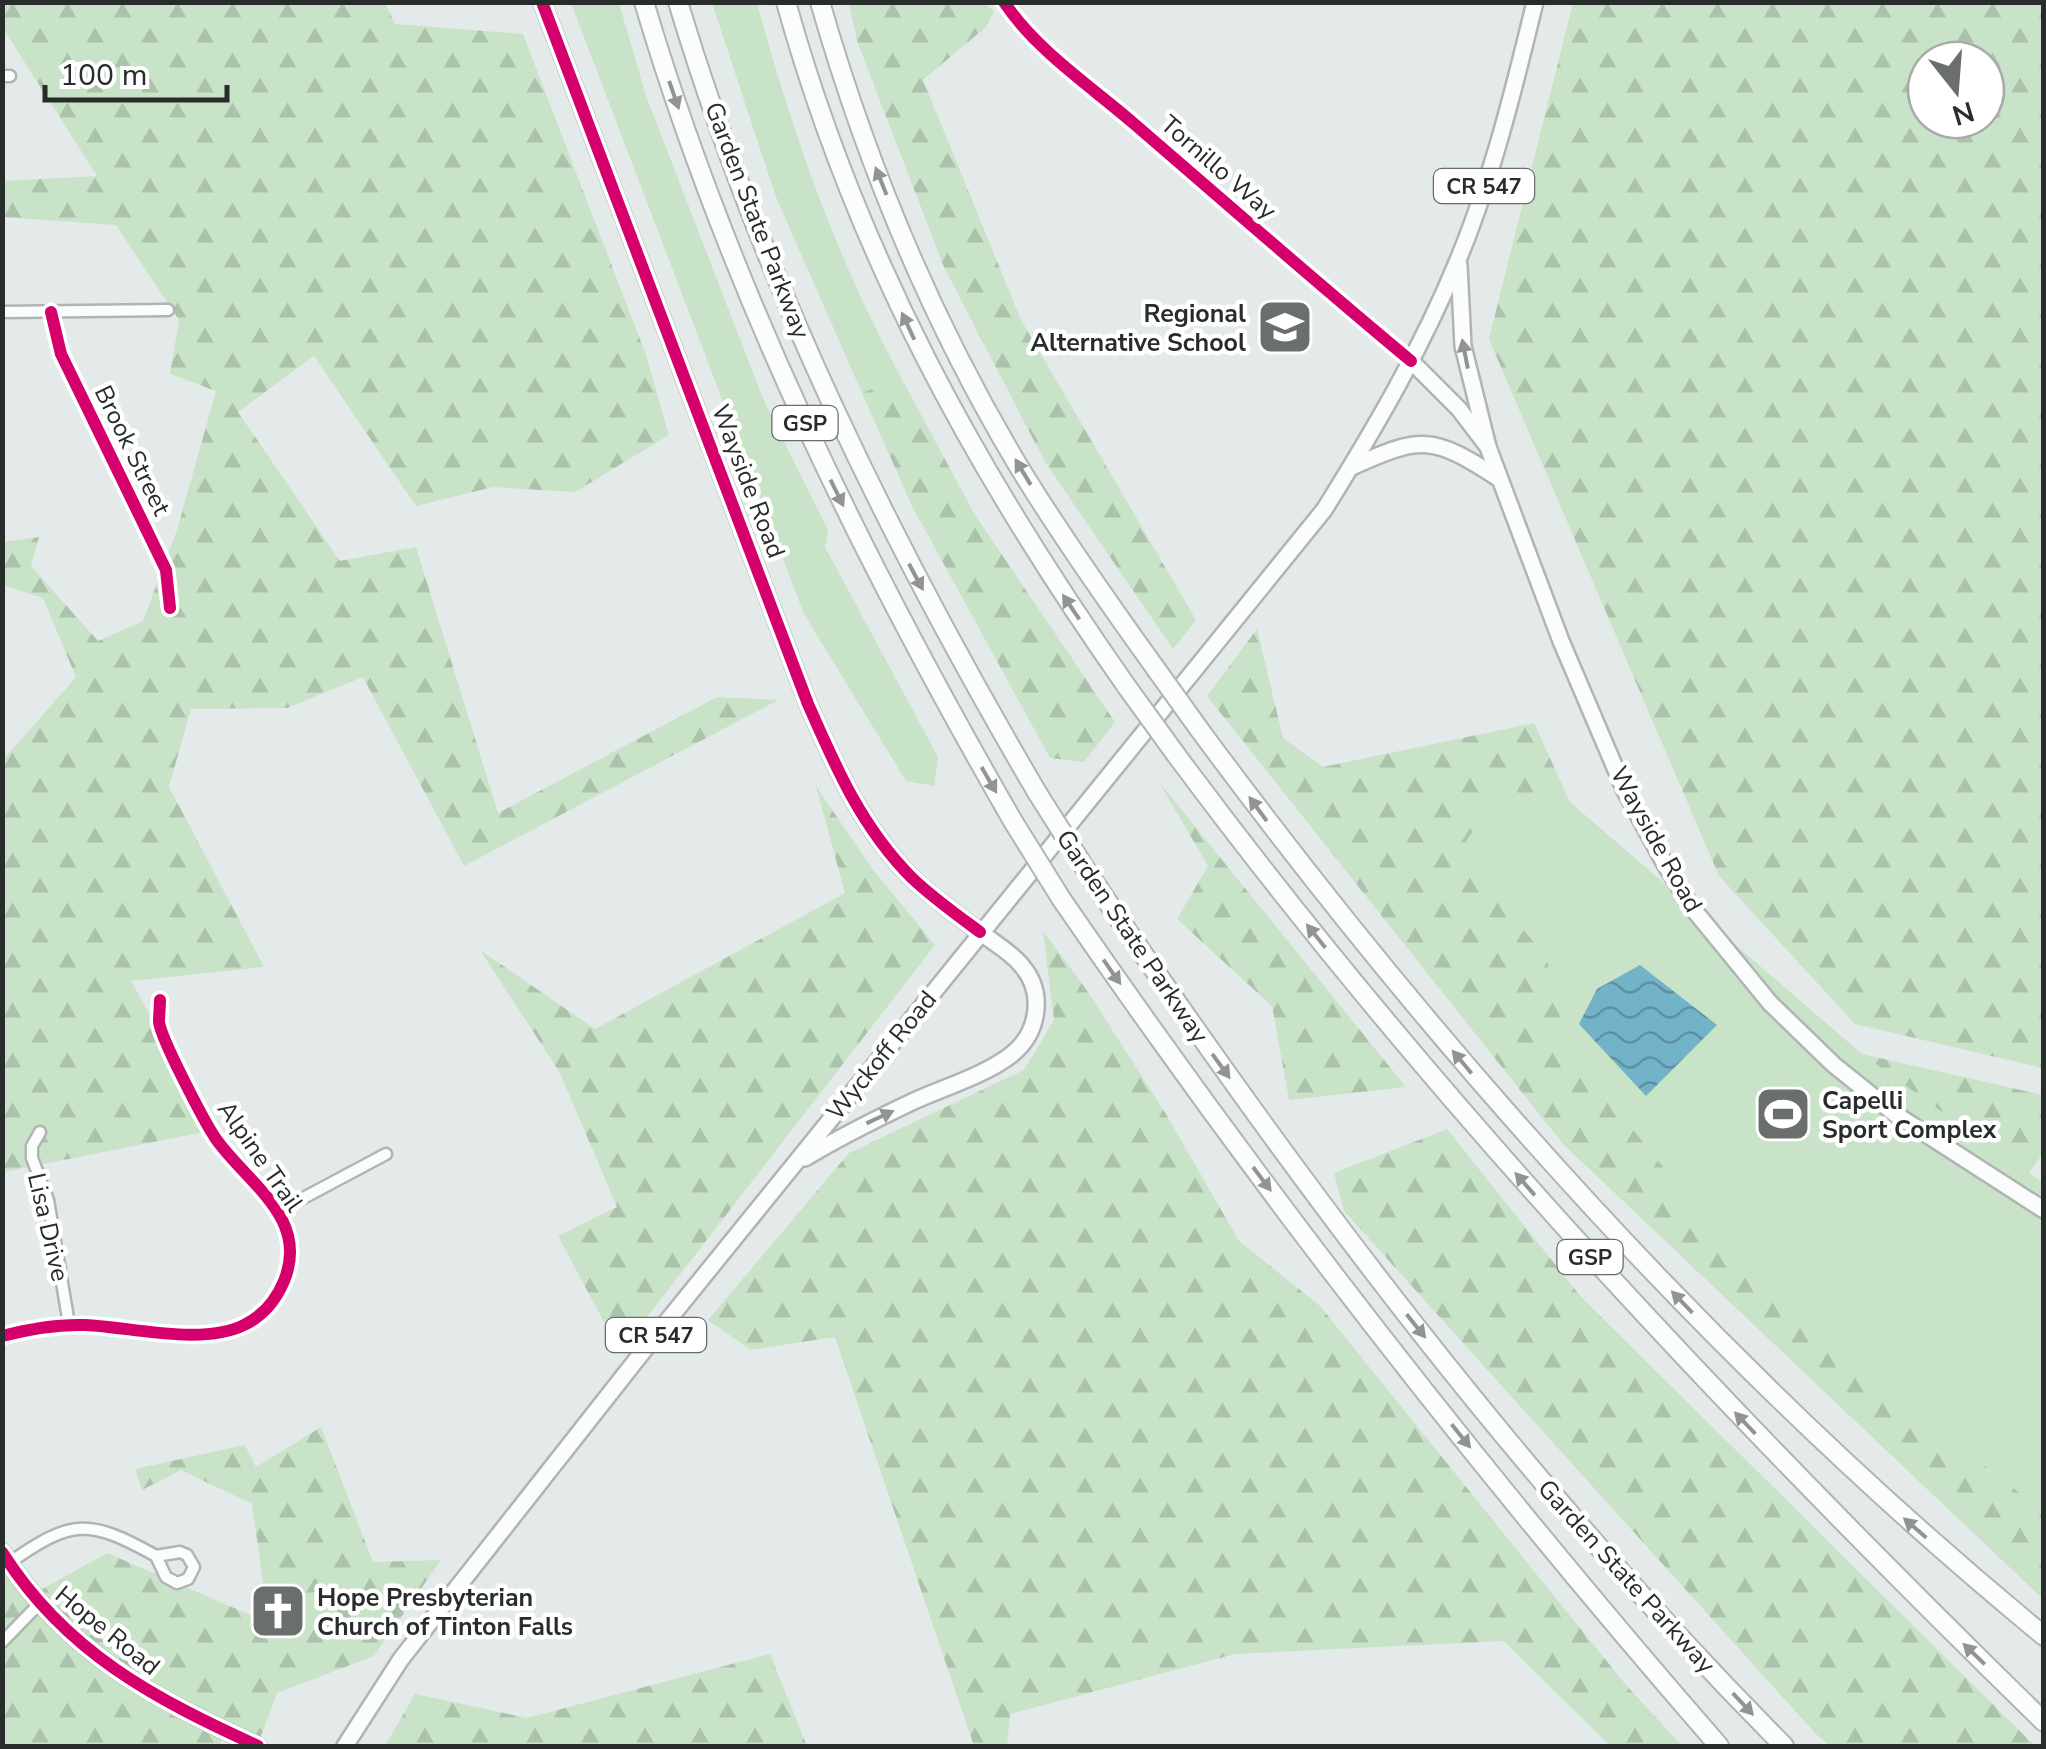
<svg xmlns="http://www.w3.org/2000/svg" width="2046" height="1749" font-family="'Nunito Sans',sans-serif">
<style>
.grass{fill:#c8e3c7}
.forest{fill:url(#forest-firs);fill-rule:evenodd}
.water{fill:url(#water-waves)}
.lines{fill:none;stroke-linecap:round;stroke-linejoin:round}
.street-casing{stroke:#b0b5b4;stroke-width:15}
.secondary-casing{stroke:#b0b5b4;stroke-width:20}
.primary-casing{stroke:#b0b5b4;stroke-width:20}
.highway-casing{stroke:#b0b5b4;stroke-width:22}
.street{stroke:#fbfcfc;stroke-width:10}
.secondary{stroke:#fbfcfc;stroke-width:15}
.primary{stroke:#fbfcfc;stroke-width:15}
.highway{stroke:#fbfcfc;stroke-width:18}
.highway-bridge-casing{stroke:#b0b5b4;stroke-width:22;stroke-linecap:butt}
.highway-bridge{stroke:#fbfcfc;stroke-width:18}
.cycleway-casing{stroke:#fff;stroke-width:19}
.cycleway{stroke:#d6006c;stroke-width:12}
.oneway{fill:#929494}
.labels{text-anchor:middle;stroke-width:9;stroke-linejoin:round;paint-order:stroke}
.shield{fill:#fff;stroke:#686c6b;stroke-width:2.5}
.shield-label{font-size:22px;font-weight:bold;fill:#282d2c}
.street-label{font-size:25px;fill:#282d2c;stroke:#fff}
.poi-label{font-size:25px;font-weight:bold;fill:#282d2c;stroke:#fff;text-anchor:start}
</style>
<defs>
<pattern id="forest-firs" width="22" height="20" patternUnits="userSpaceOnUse" patternTransform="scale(2.5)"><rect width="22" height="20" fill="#c8e3c7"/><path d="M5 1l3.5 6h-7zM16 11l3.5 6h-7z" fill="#acc3ab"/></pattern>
<pattern id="water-waves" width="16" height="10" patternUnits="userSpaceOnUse" patternTransform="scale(2.5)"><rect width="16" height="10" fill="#72b3c7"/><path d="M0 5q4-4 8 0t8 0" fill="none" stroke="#5e92a2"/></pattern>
</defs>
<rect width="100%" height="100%" fill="#e4eae9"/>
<!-- grass -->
<path class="grass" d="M571 3H619L646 96 764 401 828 530 825 547 938 757 934 786 906 781 804 614Z
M712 3H757C791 128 835 255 897 370L892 381 862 393 776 197Z
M1497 797 1570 802 1862 1054 2043 1183V1511L1882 1385 1698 1210 1567 1048 1545 956 1457 854Z"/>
<!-- forest -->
<path class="forest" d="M3 3H385L395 24 523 34 646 355 669 435 575 492 493 487 416 506 314 356 238 412 340 561 416 547 498 813 717 697 778 700 464 866 363 677 287 708 191 709 169 787 264 967 131 981 214 1130 3 1172V760L76 677 43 598 3 585V542L39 537 31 566 98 641 143 621 177 530 216 391 170 374 179 320 116 225 3 217 2 181 97 176 3 28Z
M849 3H984L994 11 986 27 923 80 1021 320 1196 620 1173 649 1045 462 944 267 857 41Z
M1573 3H2043V1068L1855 1024 1719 876 1489 339ZM1986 60V120H1926V60Z
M897 370 975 515 1115 722 1084 762 1050 758 912 506 862 393 892 381Z
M1257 629 1283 738 1323 767 1534 723 1570 802 1497 797 1457 854 1546 956 1567 1048 1698 1210 1882 1385 2043 1511V1599L1563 1144 1207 696Z
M1159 782 1406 1087 1289 1100 1272 1006 1177 919 1208 866Z
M816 786 873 870 935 945 620 1352 558 1236 617 1207 560 1073 480 950 595 1029 845 893Z
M1043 931 1088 992 1166 1114 1239 1241 1320 1306 1626 1685 1682 1746H1610L1504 1641 1235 1654 1010 1714 1007 1746H974L835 1337 751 1350 708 1320 849 1153 1024 1070 1054 1020Z
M1862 1054 2043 1095V1153L2028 1174Z
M1447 1129 1581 1297 2035 1746H1830L1815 1733 1344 1211 1334 1173Z
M321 1427 373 1562 441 1560 374 1656 277 1693 258 1744 227 1731 219 1746H3L2 1574 32 1595 107 1553 269 1623 252 1504 181 1470 142 1490 135 1469 245 1445 256 1467Z
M770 1654 807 1746H385L415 1694 527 1718Z"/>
<!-- water -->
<path class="water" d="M1640 965 1717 1025 1646 1096 1579 1024 1597 989Z"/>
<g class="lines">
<!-- street casing -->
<g class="street-casing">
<path id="street" d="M1004 2C1036 50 1089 85 1132 122 1225 202 1317 283 1411 361
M2 76H10
M2 312 168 310
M51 312 61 354 166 570 170 608
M40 1132 32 1146V1158L48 1200 69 1324
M279 1211 386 1154
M2 1336C29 1329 57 1324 85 1325 132 1327 202 1346 244 1325 263 1316 276 1300 284 1281 310 1218 247 1183 216 1139 205 1123 161 1039 159 1022 159 1015 160 1007 160 1000
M180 1552 187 1555 194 1567 188 1579 177 1583 166 1577 156 1556Z
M9 1563C72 1519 88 1518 156 1556
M2 1642 39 1604"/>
</g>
<!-- secondary casing -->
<g class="secondary-casing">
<path id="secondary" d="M542 2 808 704C836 768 862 828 912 878 933 898 957 915 980 932
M1411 361 1459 409 1488 447 1561 641 1625 791 1666 866 1694 910 1770 1003 1834 1065 1895 1114 2044 1210
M2 1552C65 1652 155 1699 258 1746"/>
</g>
<!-- primary casing -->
<g class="primary-casing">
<path id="primary" d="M1459 265 1463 346 1488 447
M1352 467C1422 435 1433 436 1498 478
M805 1158C840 1137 876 1119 914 1101 945 1087 985 1075 1011 1055 1039 1033 1045 993 1022 966 1011 952 994 943 980 932
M345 1746 401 1659 652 1340 1324 510C1374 430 1422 348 1458 260 1492 178 1514 89 1535 2"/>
</g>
<!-- highway casing -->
<g class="highway-casing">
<path id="highway" d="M644 2C730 291 864 563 1014 823
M678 2C762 281 891 544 1038 794
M786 2C857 257 976 472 1127 687
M820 2C866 162 931 319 1016 462 1059 533 1107 601 1156 669
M1199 729C1445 1062 1723 1372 2044 1636
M1177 756C1436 1105 1734 1419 2044 1722
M1086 870C1295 1180 1521 1481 1784 1746
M1062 900C1264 1194 1485 1477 1719 1746"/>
</g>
<!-- street -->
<use href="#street" class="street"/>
<!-- secondary -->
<use href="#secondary" class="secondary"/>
<!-- primary -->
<use href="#primary" class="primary"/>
<!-- highway -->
<use href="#highway" class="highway"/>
<!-- highway-bridge casing -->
<g class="highway-bridge-casing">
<path id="highway-bridge" d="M1156 669 1199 729
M1127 687 1177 756
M1038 794 1086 870
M1014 823 1062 900"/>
</g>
<!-- highway-bridge -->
<use href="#highway-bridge" class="highway-bridge"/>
<!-- cycleway casing -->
<g class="cycleway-casing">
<path id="cycleway" d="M542 2 808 704C836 768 862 828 912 878 933 898 957 915 980 932
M1004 2C1036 50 1089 85 1132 122 1225 202 1317 283 1411 361
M51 312 61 354 166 570 170 608
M2 1336C29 1329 57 1324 85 1325 132 1327 202 1346 244 1325 263 1316 276 1300 284 1281 310 1218 247 1183 216 1139 205 1123 161 1039 159 1022 159 1015 160 1007 160 1000
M2 1552C65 1652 155 1699 258 1746"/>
</g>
<!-- cycleway -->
<use href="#cycleway" class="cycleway"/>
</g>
<!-- one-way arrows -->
<defs><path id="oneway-solid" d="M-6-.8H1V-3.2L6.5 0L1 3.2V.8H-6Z" transform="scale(2.5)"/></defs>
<g class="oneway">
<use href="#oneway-solid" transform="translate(674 95) rotate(71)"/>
<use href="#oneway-solid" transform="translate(881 181) rotate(-112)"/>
<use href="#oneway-solid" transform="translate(908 326) rotate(-115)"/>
<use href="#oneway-solid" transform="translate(1465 354) rotate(-101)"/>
<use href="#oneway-solid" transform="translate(1023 472) rotate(-121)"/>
<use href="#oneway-solid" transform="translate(837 493) rotate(64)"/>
<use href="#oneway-solid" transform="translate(916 577) rotate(62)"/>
<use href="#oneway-solid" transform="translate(1071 607) rotate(-124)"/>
<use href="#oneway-solid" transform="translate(989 780) rotate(60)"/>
<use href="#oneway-solid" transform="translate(1258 809) rotate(-126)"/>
<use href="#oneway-solid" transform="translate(1316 936) rotate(-129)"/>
<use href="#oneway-solid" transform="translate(1112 972) rotate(55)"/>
<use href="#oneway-solid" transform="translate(1462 1062) rotate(-130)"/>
<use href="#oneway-solid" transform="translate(1221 1066) rotate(54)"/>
<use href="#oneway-solid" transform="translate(880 1117) rotate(-25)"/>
<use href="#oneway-solid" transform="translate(1262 1179) rotate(53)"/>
<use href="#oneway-solid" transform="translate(1525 1184) rotate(-131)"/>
<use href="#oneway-solid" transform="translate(1682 1302) rotate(-134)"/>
<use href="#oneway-solid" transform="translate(1416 1326) rotate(51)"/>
<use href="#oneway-solid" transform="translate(1745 1423) rotate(-134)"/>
<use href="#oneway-solid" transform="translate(1461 1436) rotate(51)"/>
<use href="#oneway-solid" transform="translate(1915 1528) rotate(-139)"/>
<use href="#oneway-solid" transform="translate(1974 1654) rotate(-136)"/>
<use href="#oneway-solid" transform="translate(1743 1704) rotate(47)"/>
</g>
<!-- icons -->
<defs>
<g id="school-square" transform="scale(2.875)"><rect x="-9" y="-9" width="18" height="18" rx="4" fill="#6a6f6e" stroke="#fff"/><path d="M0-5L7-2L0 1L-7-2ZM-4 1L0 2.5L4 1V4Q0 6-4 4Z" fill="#fff"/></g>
<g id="stadium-square" transform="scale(2.875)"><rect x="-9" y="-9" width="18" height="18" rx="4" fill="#6a6f6e" stroke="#fff"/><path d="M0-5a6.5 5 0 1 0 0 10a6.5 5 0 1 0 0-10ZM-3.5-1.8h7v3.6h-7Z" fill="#fff"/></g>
<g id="church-square" transform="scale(2.875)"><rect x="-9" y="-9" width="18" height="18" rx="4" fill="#6a6f6e" stroke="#fff"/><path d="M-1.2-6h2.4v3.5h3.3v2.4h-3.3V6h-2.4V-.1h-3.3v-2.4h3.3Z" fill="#fff"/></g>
</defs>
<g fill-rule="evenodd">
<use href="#school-square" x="1285" y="327"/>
<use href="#stadium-square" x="1783" y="1114"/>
<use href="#church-square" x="278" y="1611"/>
</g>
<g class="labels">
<!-- shield labels -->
<g class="shield">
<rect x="1434" y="169" width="100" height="34" rx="8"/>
<rect x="772.5" y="406" width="65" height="34" rx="8"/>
<rect x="1557.5" y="1240" width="65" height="34" rx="8"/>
<rect x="606" y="1318" width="100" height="34" rx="8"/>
</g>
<g class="shield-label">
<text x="1484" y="194">CR 547</text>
<text x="805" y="431">GSP</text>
<text x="1590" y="1265">GSP</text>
<text x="656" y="1343">CR 547</text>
</g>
<!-- street labels -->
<g class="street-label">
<text transform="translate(1219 167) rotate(41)" y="9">Tornillo Way</text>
<text transform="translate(758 220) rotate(69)" y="9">Garden State Parkway</text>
<text transform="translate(133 450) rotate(64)" y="9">Brook Street</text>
<text transform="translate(749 481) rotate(69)" y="9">Wayside Road</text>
<text transform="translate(1657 839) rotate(61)" y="9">Wayside Road</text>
<text transform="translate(1133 936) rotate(56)" y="9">Garden State Parkway</text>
<text transform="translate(881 1055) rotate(-51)" y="9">Wyckoff Road</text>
<text transform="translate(261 1156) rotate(55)" y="9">Alpine Trail</text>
<text transform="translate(49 1227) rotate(77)" y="9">Lisa Drive</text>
<text transform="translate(1627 1576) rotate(48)" y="9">Garden State Parkway</text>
<text transform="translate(108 1630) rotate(39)" y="9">Hope Road</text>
</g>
<!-- poi labels -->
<g class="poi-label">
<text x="1246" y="322" text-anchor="end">Regional<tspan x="1246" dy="29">Alternative School</tspan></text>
<text x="1822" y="1109">Capelli<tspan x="1822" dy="29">Sport Complex</tspan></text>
<text x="317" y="1606">Hope Presbyterian<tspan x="317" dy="29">Church of Tinton Falls</tspan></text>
</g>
</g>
<!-- border -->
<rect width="2046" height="1749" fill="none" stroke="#282d2c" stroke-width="10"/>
<!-- north arrow -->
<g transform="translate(1956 90) rotate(163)"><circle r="48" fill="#ffffff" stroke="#a9abab" stroke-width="2.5"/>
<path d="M0-8L18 38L0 25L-18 38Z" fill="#6a6f6e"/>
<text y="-15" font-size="28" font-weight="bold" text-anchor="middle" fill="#282d2c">N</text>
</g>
<!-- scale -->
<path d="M45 85v15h182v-15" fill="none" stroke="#282d2c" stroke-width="5"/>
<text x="60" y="85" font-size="30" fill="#282d2c" stroke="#ffffff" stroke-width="8" paint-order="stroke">100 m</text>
</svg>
